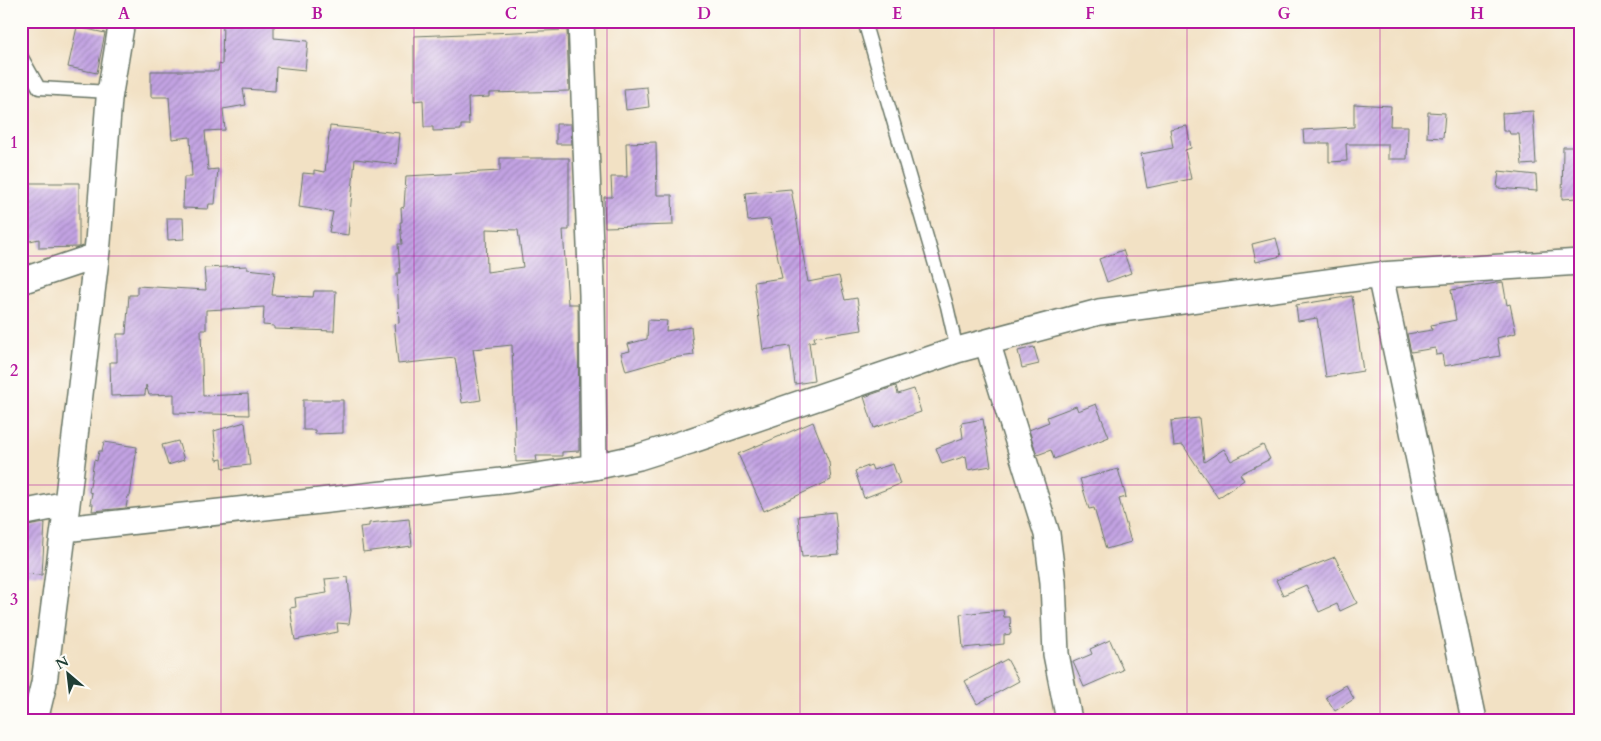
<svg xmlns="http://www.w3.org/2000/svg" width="1601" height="741" font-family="Cardo,serif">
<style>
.building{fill:url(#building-hatch);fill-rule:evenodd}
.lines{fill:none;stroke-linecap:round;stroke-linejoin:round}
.service-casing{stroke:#697666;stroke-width:15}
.minor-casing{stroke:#697666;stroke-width:28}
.service{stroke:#fff;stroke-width:12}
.minor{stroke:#fff;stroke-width:25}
.grid{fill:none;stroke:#b5179e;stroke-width:1;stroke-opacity:0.55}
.neatline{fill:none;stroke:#b5179e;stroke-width:2}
.grid-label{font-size:16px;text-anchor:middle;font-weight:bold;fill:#b5179e}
</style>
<defs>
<pattern id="building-hatch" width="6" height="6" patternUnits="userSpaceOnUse" patternTransform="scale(1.25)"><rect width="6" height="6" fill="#c3a3e3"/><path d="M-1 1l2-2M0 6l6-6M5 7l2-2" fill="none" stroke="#9e86b9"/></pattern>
</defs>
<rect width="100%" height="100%" fill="#fdfcf7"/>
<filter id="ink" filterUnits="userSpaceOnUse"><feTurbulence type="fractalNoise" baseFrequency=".02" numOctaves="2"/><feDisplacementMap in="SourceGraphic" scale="10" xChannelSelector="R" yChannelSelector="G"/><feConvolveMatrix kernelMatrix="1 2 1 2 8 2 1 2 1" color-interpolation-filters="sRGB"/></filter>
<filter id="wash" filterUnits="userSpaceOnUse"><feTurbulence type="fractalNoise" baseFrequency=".0096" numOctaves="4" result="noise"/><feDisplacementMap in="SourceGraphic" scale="20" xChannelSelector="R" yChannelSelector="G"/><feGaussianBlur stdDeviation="1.12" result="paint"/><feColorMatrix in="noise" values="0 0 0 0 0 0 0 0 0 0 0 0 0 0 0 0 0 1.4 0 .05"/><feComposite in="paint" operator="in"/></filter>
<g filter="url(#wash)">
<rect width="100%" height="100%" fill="#f2e1c4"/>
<g id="blocks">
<!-- building -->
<path class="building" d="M223 21H274V38L308 41 305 70 276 67 275 91 243 89 246 105 223 109 225 130 205 131 208 170 218 169 215 204H209L208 209 183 208 184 177H192L190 137 172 139 169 97H151V71H218L219 64 222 65Z
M77 27 105 33 97 73 68 67Z
M567 30 569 91 489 93V97L468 98 469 125H461V130L433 131V127H424L423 100 414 101V36Z
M647 87 649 107 626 110 624 89Z
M1354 104 1391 106 1390 126H1408L1407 159H1388V144H1346L1347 161 1329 162V143H1304L1303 130 1354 127Z
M1533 111 1536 164 1522 165 1519 134H1510L1509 131H1503L1502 113Z
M1428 112 1445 113 1443 138 1427 137Z
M556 124H571L572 144H556Z
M330 126 400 133 397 164 355 159 348 235 329 232 333 212 299 207 303 173 314 174V170L325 172Z
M1187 126 1191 148 1185 150 1191 179 1147 188 1141 154 1173 148 1170 129Z
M656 142 657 195H672L673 225 605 227 604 197H612L611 177H627L626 143Z
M1563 147H1580L1578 198 1562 199Z
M500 158H569V230H563L568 304H578L579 451 562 452V456H536L537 461 516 462 512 345 473 349 481 400 462 403 455 358 398 364 394 324 399 323 397 273H400L398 244H402L400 222H402L401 208 404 207 406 176 500 171ZM486 229 518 230 523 267 487 272Z
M1499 171 1536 175 1537 191 1497 188Z
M26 183H79V247L39 248V239L21 243V206L30 203Z
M791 189 808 282 839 276 845 300 857 298 862 330 814 337 815 341 809 342 814 381 795 384 790 346 763 350 754 282 782 278 770 219 748 221 745 193Z
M167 218H183L184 239 168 240Z
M1276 238 1281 256 1256 262 1252 244Z
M1123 250 1131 273 1107 282 1099 259Z
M247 266V269L275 272 272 295 313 297 314 291H336L334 331 274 329V326L263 325 264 307 206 310V330H201L203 396 248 394 249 415 174 413V394L149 395 146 385 145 395 111 396 110 362H117V334H126L129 295H137V286L206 290 204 268Z
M1503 282 1507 305 1510 304 1516 333 1497 338 1500 356 1444 366 1442 354 1436 355 1435 348 1411 352 1407 334 1432 330 1431 325 1456 320 1451 290Z
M1352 296 1363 371 1326 377 1317 318 1298 321 1296 305Z
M648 320 667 321 666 331 691 327 694 355 672 358 626 371 621 353 630 351 628 344 647 339Z
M1034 347 1039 364 1022 368 1018 351Z
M896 386 898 394 914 389 921 412 874 428 864 397Z
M303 400H343V433L315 434V430H303Z
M1096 404 1109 437 1054 459 1051 450 1037 455 1029 430 1049 422 1047 417 1076 406 1078 411Z
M1199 418 1204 462 1224 449 1231 461 1263 445 1270 459 1240 474 1244 480 1218 498 1183 445 1174 446 1171 421Z
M983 419 991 466 968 470 966 456 942 464 936 448 963 438 961 423Z
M245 422 250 465 223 468 222 459 217 460 214 431Z
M813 422 829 462 831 480 764 511 738 454Z
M178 441 184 460 168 465 162 445Z
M104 442 137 447 130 496H128L126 508 92 511 93 504H90L92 493 89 492 94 460 97 461 99 451H102Z
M893 464 900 484 864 498 855 471 871 465 873 470Z
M1118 469 1126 497 1119 499 1131 542 1106 549 1094 508 1089 509 1080 479Z
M835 512 839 554 802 557 798 516Z
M409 519 412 546 363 552 360 527 369 526V523Z
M45 523 42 575 22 574 21 527Z
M1335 557 1357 603 1340 611 1337 604 1319 612 1306 585 1283 595 1276 580Z
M348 577 351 611 349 624 337 623 338 632 295 640 290 608 296 607 295 598 327 593 325 579Z
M1003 610 1004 617H1010L1011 634 1004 635V644L963 648 960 614Z
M1110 640 1123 670 1084 687 1073 662 1092 654 1090 649Z
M1007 659 1019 681 977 704 965 681Z
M1346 685 1354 699 1335 711 1326 697Z"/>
</g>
</g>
<g filter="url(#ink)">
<use href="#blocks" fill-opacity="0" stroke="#697666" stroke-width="1"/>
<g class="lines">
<!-- service casing -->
<g class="service-casing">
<path id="service" d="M864 21 947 306 957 350
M21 56 39 88 110 92"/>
</g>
<!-- minor casing -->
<g class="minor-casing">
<path id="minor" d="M581 21 592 295 594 467
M1380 275 1474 720
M21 281 96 256
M987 342 1047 534 1053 582 1056 654 1069 720
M21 513 67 504
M64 529 511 480 594 467 639 457 690 441 957 350 1099 312 1380 275 1580 262
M35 720 44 683 67 504 98 242 109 99 122 21"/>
</g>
<!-- service -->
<use href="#service" class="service"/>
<!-- minor -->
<use href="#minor" class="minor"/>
</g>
</g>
<!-- grid -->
<path class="grid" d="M221 21V720M414 21V720M607 21V720M800 21V720M994 21V720M1187 21V720M1380 21V720M21 256H1580M21 485H1580"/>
<!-- margin -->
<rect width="1601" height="741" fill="none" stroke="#fdfcf7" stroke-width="55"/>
<!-- north arrow -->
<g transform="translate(68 674) rotate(332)" stroke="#fdfcf7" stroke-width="4" paint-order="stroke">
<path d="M0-4L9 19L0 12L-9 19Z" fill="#1f3d34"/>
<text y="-8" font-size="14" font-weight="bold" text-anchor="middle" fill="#1f3d34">N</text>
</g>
<rect x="28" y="28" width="1546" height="686" class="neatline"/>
<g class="grid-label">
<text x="124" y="19">A</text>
<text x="317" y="19">B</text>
<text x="511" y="19">C</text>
<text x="704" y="19">D</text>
<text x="897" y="19">E</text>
<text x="1090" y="19">F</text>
<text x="1284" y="19">G</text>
<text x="1477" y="19">H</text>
<text x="14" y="148">1</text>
<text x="14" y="376">2</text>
<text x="14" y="605">3</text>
</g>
</svg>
